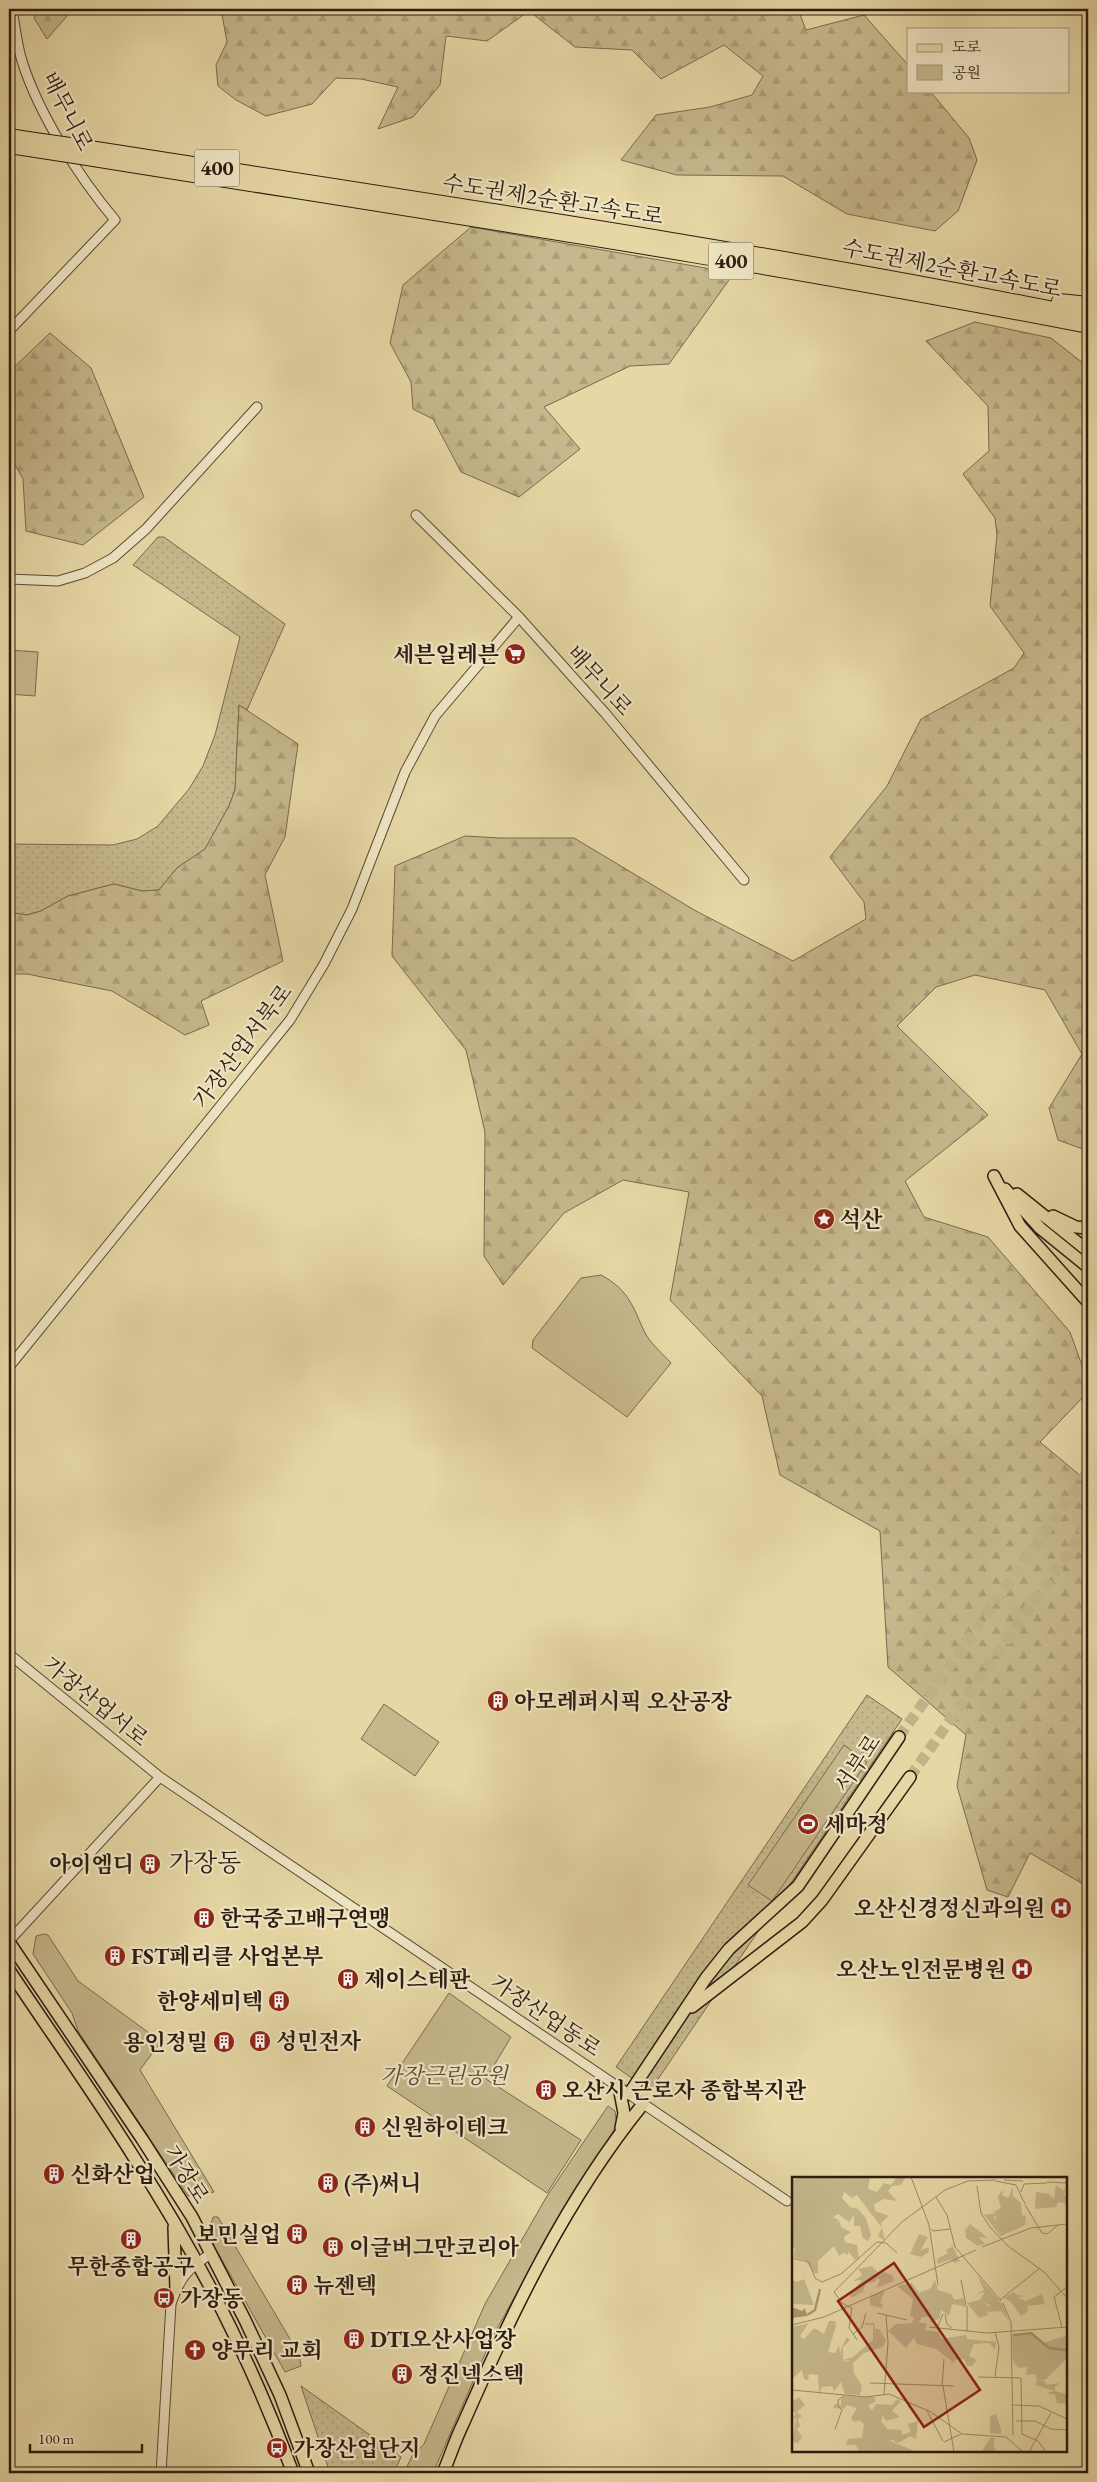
<svg xmlns="http://www.w3.org/2000/svg" width="1097" height="2482" font-family="'EB Garamond','Noto Serif KR',serif">
<style>
.grass{fill:url(#grass-dots);stroke:#796a4e}
.forest{fill:url(#forest-firs);stroke:#796a4e}
.green{fill:#c6b78c;stroke:#796a4e}
.lines{fill:none;stroke-linecap:round;stroke-linejoin:round}
.major-tunnel{stroke:#c1b287;stroke-width:11;stroke-dasharray:11 5.5;stroke-linecap:butt}
.minor-casing{stroke:#5a4b35;stroke-width:11}
.major-casing{stroke:#2c1c10;stroke-width:14}
.highway-casing{stroke:#2c1c10;stroke-width:16}
.minor{stroke:#efe5c4;stroke-width:9}
.major{stroke:#e6d7a5;stroke-width:11}
.highway{stroke:#e6d7a5;stroke-width:14}
.highway-bridge-casing{stroke:#2c1c10;stroke-width:16;stroke-linecap:butt}
.highway-bridge{stroke:#e6d7a5;stroke-width:14}
.labels{text-anchor:middle;stroke-width:4.5;stroke-linejoin:round;paint-order:stroke}
.shield{fill:#efe5c4;stroke:#665846;stroke-width:1}
.shield-label{font-size:21px;font-weight:bold;fill:#2c1c10}
.street-label{font-size:22px;fill:#2c1c10;stroke:#efe5c4}
.poi-label{font-size:22px;font-weight:bold;fill:#2c1c10;stroke:#efe5c4;text-anchor:start}
.park-label{font-size:22px;font-style:italic;fill:#5a4a35;stroke:#efe5c4}
.quarter-label{font-size:25px;fill:#2c1c10;stroke:#efe5c4}
.inset-river{fill:none;stroke:#a79772;stroke-width:2.5}
.inset-road{fill:none;stroke:#9c8c69;stroke-width:1}
.view{fill:#8f2418;fill-opacity:0.15;stroke:#8f2418;stroke-width:2.5}
.inset-edge{fill:none;stroke:#2c1c10;stroke-width:2.5}
</style>
<defs>
<pattern id="grass-dots" width="8" height="8" patternUnits="userSpaceOnUse" patternTransform="scale(1.25)"><rect width="8" height="8" fill="#c6b78c"/><path d="M2 2h.1M6 6h.1" fill="none" stroke="#aa9d78" stroke-width="1.8" stroke-linecap="round"/></pattern>
<pattern id="forest-firs" width="22" height="20" patternUnits="userSpaceOnUse" patternTransform="scale(1.25)"><rect width="22" height="20" fill="#c6b78c"/><path d="M5 1l3.5 6h-7zM16 11l3.5 6h-7z" fill="#aa9d78"/></pattern>
</defs>
<rect width="100%" height="100%" fill="#e6d7a5"/>
<filter id="stains"><feTurbulence type="fractalNoise" baseFrequency=".004" numOctaves="4"/><feColorMatrix values="0 0 0 0 .2 0 0 0 0 .09 0 0 0 0 .02 0 0 0 .5 -.17"/></filter>
<radialGradient id="worn" r=".72"><stop offset=".6" stop-color="#630" stop-opacity="0"/><stop offset="1" stop-color="#630" stop-opacity=".3"/></radialGradient>
<!-- grass -->
<path class="grass" d="M158 537H164L285 624 247 710 239 705 235 790 229 806 205 849 177 868 159 890 142 891 114 884 68 896 41 911 27 915 9 912V844L113 845 137 839 158 826 189 789 203 766 215 735 240 637 133 565Z
M867 1695 902 1719 650 2091 616 2067Z
M301 2386 401 2457 394 2473H330Z"/>
<!-- forest -->
<path class="forest" d="M39 9H73L47 39 34 18Z
M221 9H798L806 30 864 15 908 65V91H930L969 138 977 160 958 211 935 231 847 214 783 176 677 175 621 160 656 115 710 107 752 95 763 76 724 45 661 79 632 50 575 47 529 11 487 41 446 36 440 85 413 117 378 129 398 87 361 79 336 78 312 104 266 116 236 100 218 86 216 65 227 42Z
M471 227 734 273 669 364 630 366 544 407 580 449 519 497 461 472 433 419 413 409 411 382 390 343 403 285Z
M975 322 1051 338 1088 367V1151L1058 1140 1049 1108 1082 1054 1045 990 975 975 936 987 897 1026 988 1115 905 1181 924 1217 988 1237 1070 1332 1088 1382V1392L1040 1442 1088 1482V1887L1030 1853 1008 1897 987 1890 957 1786 966 1735 888 1667 880 1531 780 1475 762 1396 670 1300 689 1192 623 1180 564 1213 503 1285 484 1256 485 1132 466 1050 392 956 395 866 465 836 500 838H574L696 911 793 961 866 919 864 902 830 857 887 786 921 719 1014 668 1024 653 990 606 997 535 995 518 963 474 989 451 988 406 926 341Z
M50 333 91 368 144 497 83 545 26 531 23 479 9 454V372Z
M239 705 298 744 285 837 265 875 283 961 201 1001 209 1025 185 1035 112 991 27 974H9V912L27 915 41 911 68 896 114 884 142 891 159 890 177 868 205 849 229 806 235 790Z"/>
<!-- green -->
<path class="green" d="M9 650 38 652 35 696 9 694Z
M601 1275C629 1290 633 1307 645 1333 651 1344 663 1354 671 1363L627 1417 532 1348 533 1340 581 1278Z
M384 1704 439 1742 415 1776 361 1739Z
M844 1745 867 1762 772 1901 748 1885Z
M44 1934 48 1935 78 1981 156 2038 159 2044 140 2070 214 2192 188 2196 78 2031 72 2013 33 1954 36 1936Z
M449 1993 511 2037 486 2079 581 2140 547 2193 387 2086Z
M608 2106 615 2111 617 2125 538 2254 492 2338 433 2473H404L412 2456 424 2444 485 2304 547 2196Z
M213 2217H218L290 2339 299 2355 301 2366 285 2372 208 2235Z"/>
<g class="lines">
<!-- major-tunnel -->
<path class="major-tunnel" d="M899 1737 1088 1472
M910 1777 1088 1525"/>
<!-- minor casing -->
<g class="minor-casing">
<path id="minor" d="M9 331 115 220C79 177 39 115 22 61 17 45 15 26 12 9
M416 515 519 617 605 713 744 880
M9 579 58 581 85 573 113 558 146 529 257 407
M9 1367 290 1020 324 964 352 909 405 772 435 716 519 617
M9 1654 160 1777 787 2201
M9 1941 160 1777
M161 2473 171 2304C180 2277 187 2270 210 2254"/>
</g>
<!-- major casing -->
<g class="major-casing">
<path id="major" d="M994 1176 1020 1226 1088 1302
M1005 1189 1040 1228 1088 1267
M1017 1194 1088 1251
M1053 1216 1076 1227 1088 1228
M9 1942 142 2139 192 2217 245 2320 280 2395 309 2473
M9 1970C51 2033 95 2095 135 2159 199 2257 252 2363 293 2473
M692 2007 802 1922 822 1900 910 1777
M619 2087 624 2113 621 2128
M629 2094 706 1978 729 1949 798 1886 899 1737
M174 2227 176 2289
M443 2473C450 2457 455 2440 463 2424 512 2312 566 2199 643 2104"/>
</g>
<!-- highway casing -->
<g class="highway-casing">
<path id="highway" d="M9 136 28 139
M9 146 29 149
M77 146C415 199 753 248 1088 316
M81 157C417 211 754 261 1088 326
M1059 301 1088 304"/>
</g>
<!-- minor -->
<use href="#minor" class="minor"/>
<!-- major -->
<use href="#major" class="major"/>
<!-- highway -->
<use href="#highway" class="highway"/>
<!-- highway-bridge casing -->
<g class="highway-bridge-casing">
<path id="highway-bridge" d="M28 139 77 146
M29 149 81 157"/>
</g>
<!-- highway-bridge -->
<use href="#highway-bridge" class="highway-bridge"/>
</g>
<!-- icons -->
<defs>
<g id="supermarket-disc" transform="scale(1.125)"><circle r="9.5" fill="#8f2418" stroke="#efe5c4"/><path d="M-6-5.5h2.5l.6 2H6L4.5 2H-2.5L-4.4-4H-6ZM-1.5 3.2a1.3 1.3 0 1 0 .1 0ZM3 3.2a1.3 1.3 0 1 0 .1 0Z" fill="#fff"/></g>
<g id="sight-disc" transform="scale(1.125)"><circle r="9.5" fill="#8f2418" stroke="#efe5c4"/><path d="M0-6L1.8-2.2L6-1.7L2.9 1.2L3.7 5.4L0 3.3L-3.7 5.4L-2.9 1.2L-6-1.7L-1.8-2.2Z" fill="#fff"/></g>
<g id="building-disc" transform="scale(1.125)"><circle r="9.5" fill="#8f2418" stroke="#efe5c4"/><path d="M-4-6H4V6H1V3H-1V6H-4ZM-2.5-4.3h1.7v1.8h-1.7ZM.8-4.3h1.7v1.8H.8ZM-2.5-1h1.7V.8h-1.7ZM.8-1h1.7V.8H.8Z" fill="#fff"/></g>
<g id="stadium-disc" transform="scale(1.125)"><circle r="9.5" fill="#8f2418" stroke="#efe5c4"/><path d="M0-5a6.5 5 0 1 0 0 10a6.5 5 0 1 0 0-10ZM-3.5-1.8h7v3.6h-7Z" fill="#fff"/></g>
<g id="hospital-disc" transform="scale(1.125)"><circle r="9.5" fill="#8f2418" stroke="#efe5c4"/><path d="M-5-5h3v3.5h4V-5h3V5h-3V1.5h-4V5h-3Z" fill="#fff"/></g>
<g id="bus-disc" transform="scale(1.125)"><circle r="9.5" fill="#8f2418" stroke="#efe5c4"/><path d="M-5-6H5V4H4V6H2V4H-2V6H-4V4H-5ZM-3.5-4V0h7V-4ZM-3.5 1.2v1.5H-2V1.2ZM2 1.2v1.5H3.5V1.2Z" fill="#fff"/></g>
<g id="church-disc" transform="scale(1.125)"><circle r="9.5" fill="#8f2418" stroke="#efe5c4"/><path d="M-1.2-6h2.4v3.5h3.3v2.4h-3.3V6h-2.4V-.1h-3.3v-2.4h3.3Z" fill="#fff"/></g>
</defs>
<g fill-rule="evenodd">
<use href="#supermarket-disc" x="515" y="654"/>
<use href="#sight-disc" x="824" y="1219"/>
<use href="#building-disc" x="498" y="1701"/>
<use href="#stadium-disc" x="808" y="1824"/>
<use href="#building-disc" x="150" y="1864"/>
<use href="#hospital-disc" x="1061" y="1908"/>
<use href="#building-disc" x="204" y="1918"/>
<use href="#building-disc" x="115" y="1956"/>
<use href="#hospital-disc" x="1022" y="1969"/>
<use href="#building-disc" x="348" y="1979"/>
<use href="#building-disc" x="279" y="2001"/>
<use href="#building-disc" x="260" y="2041"/>
<use href="#building-disc" x="224" y="2042"/>
<use href="#building-disc" x="546" y="2090"/>
<use href="#building-disc" x="365" y="2127"/>
<use href="#building-disc" x="54" y="2174"/>
<use href="#building-disc" x="328" y="2183"/>
<use href="#building-disc" x="297" y="2234"/>
<use href="#building-disc" x="131" y="2239"/>
<use href="#building-disc" x="333" y="2247"/>
<use href="#building-disc" x="297" y="2285"/>
<use href="#bus-disc" x="164" y="2298"/>
<use href="#building-disc" x="354" y="2339"/>
<use href="#church-disc" x="195" y="2350"/>
<use href="#building-disc" x="402" y="2374"/>
<use href="#bus-disc" x="277" y="2448"/>
</g>
<g class="labels">
<!-- shield labels -->
<g class="shield">
<rect x="194.5" y="149.5" width="45" height="37" rx="4"/>
<rect x="708.5" y="242.5" width="45" height="37" rx="4"/>
</g>
<g class="shield-label">
<text x="217" y="175">400</text>
<text x="731" y="268">400</text>
</g>
<!-- street labels -->
<g class="street-label">
<text transform="translate(68 111) rotate(63)" y="8">배무니로</text>
<text transform="translate(553 199) rotate(9)" y="8">수도권제2순환고속도로</text>
<text transform="translate(952 268) rotate(11)" y="8">수도권제2순환고속도로</text>
<text transform="translate(600 680) rotate(48)" y="8">배무니로</text>
<text transform="translate(242 1046) rotate(-53)" y="8">가장산업서북로</text>
<text transform="translate(96 1701) rotate(39)" y="8">가장산업서로</text>
<text transform="translate(857 1763) rotate(-56)" y="8">서부로</text>
<text transform="translate(546 2015) rotate(34)" y="8">가장산업동로</text>
<text transform="translate(187 2174) rotate(58)" y="8">가장로</text>
</g>
<!-- poi labels -->
<g class="poi-label">
<text x="499" y="662" text-anchor="end">세븐일레븐</text>
<text x="840" y="1227">석산</text>
<text x="514" y="1709">아모레퍼시픽 오산공장</text>
<text x="824" y="1832">세마정</text>
<text x="134" y="1872" text-anchor="end">아이엠디</text>
<text x="1045" y="1916" text-anchor="end">오산신경정신과의원</text>
<text x="220" y="1926">한국중고배구연맹</text>
<text x="131" y="1964">FST페리클 사업본부</text>
<text x="1006" y="1977" text-anchor="end">오산노인전문병원</text>
<text x="364" y="1987">제이스테판</text>
<text x="263" y="2009" text-anchor="end">한양세미텍</text>
<text x="276" y="2049">성민전자</text>
<text x="208" y="2050" text-anchor="end">용인정밀</text>
<text x="562" y="2098">오산시 근로자 종합복지관</text>
<text x="381" y="2135">신원하이테크</text>
<text x="70" y="2182">신화산업</text>
<text x="344" y="2191">(주)써니</text>
<text x="281" y="2242" text-anchor="end">보민실업</text>
<text x="349" y="2255">이글버그만코리아</text>
<text x="131" y="2274" text-anchor="middle">무한종합공구</text>
<text x="313" y="2293">뉴젠텍</text>
<text x="180" y="2306">가장동</text>
<text x="370" y="2347">DTI오산사업장</text>
<text x="211" y="2358">양무리 교회</text>
<text x="418" y="2382">정진넥스텍</text>
<text x="293" y="2456">가장산업단지</text>
</g>
<!-- park labels -->
<g class="park-label">
<text x="444" y="2083">가장근린공원</text>
</g>
<!-- quarter labels -->
<g class="quarter-label">
<text x="205" y="1871">가장동</text>
</g>
</g>
<!-- overview -->
<g transform="translate(792 2177)">
<rect width="275" height="275" fill="#e6d7a5"/>
<path d="M73 146H82L85 164 61 184 49 183 48 178 50 170 55 160 61 158 55 160 58 163 51 170V183L61 180 81 163V148H73Z" fill="#c6b78c"/>
<path d="M12 0H78L76 12 85 15 92 6 99 8 105 0 113 1 109 8 100 9 96 14 105 24 92 22 82 27 83 34 97 39 89 46 93 64 86 59 90 51 65 18 60 21 52 15 50 21 58 30 66 32 74 41 79 58 76 64 71 61 68 49H62V38L57 45 46 37 41 40 48 44 43 47 48 45 49 50 59 55 52 60 53 65 65 68 67 81 63 83 56 74V78L51 76 47 79 42 69 26 84V96L23 97 13 83 2 80 3 71H0V3ZM264 8 271 14 275 8 272 19H275V27L266 25 264 30 243 32 244 15 257 17 262 22ZM221 10V19L229 26 230 38 234 39 233 48 209 59 203 52 202 44 209 32 205 36 201 35 209 31 206 20 209 15 212 13 210 18 216 21ZM127 57 136 60 129 73 137 70V75L129 80 118 77ZM80 89 88 98 91 95 100 98 102 104 84 111 88 103 85 101 83 105 74 106 70 117 69 115 60 121 58 117 70 103 61 104 70 98 66 92ZM12 102 22 128 0 127V103L5 105ZM143 103 146 113 159 117 163 123 171 121 174 130 160 127 157 139 149 133 148 141 139 146 138 140H130L127 145 135 147 133 153 147 155 149 162 174 158 175 162 204 165 203 172 197 166 182 167 177 179 185 183 180 189H175L172 182 163 183 162 186 144 172 125 167 122 161 114 171 96 154 104 147 120 146 122 141 118 139 121 122 105 109 120 106 127 116 139 111ZM93 113 88 126 91 127 90 131 78 128V119ZM222 115 225 118 235 119 225 120 233 124 250 117 253 127 235 129 236 134 229 139 218 124 212 121ZM191 122 188 124 200 131 195 134 196 138 187 141 175 126ZM37 144H43L44 149 36 175 43 176 47 168 49 183 55 185 61 183 85 164 83 152H87L94 163 91 170 72 176 61 186 62 196 70 209 68 218 53 217 49 205 42 214 40 209 30 210 27 218 26 198 17 197 16 203 12 202 10 193 0 202V150L17 146 8 159 12 162 22 151 32 157ZM245 203 253 204 254 208 268 206 263 210V214L275 217V227L265 226 263 218 255 216 262 214 244 208ZM53 219 83 220V225L76 228 80 234 84 227 100 228 105 222 109 224 100 234 108 240 94 244 91 238 89 244 95 252 109 253 110 258 119 255 116 247 126 244 124 262 118 259 108 265 104 266 101 262 98 264 125 275H67L64 268H54L56 262 70 261 72 248 68 243 62 245 59 241 65 231 55 228 52 232 41 231 43 227 49 228V222ZM7 220 13 228 5 235 10 239 6 242 8 249 5 252 10 260 6 266 0 265 4 241 0 242 4 236 0 234V225ZM204 237 209 252V257L198 256V239ZM199 260 203 261 202 270 205 275H185L190 274Z" fill="#c6b78c"/>
<path d="M209 31V41L202 39 203 52 192 38 205 36ZM178 47 196 61 187 60 193 67 186 69 174 61 173 53ZM159 66 168 84 162 86 159 82 146 87 145 82 156 76 154 73 160 70ZM185 98 211 128 217 144 209 134 196 135 198 128 187 124 193 115 185 117 192 113ZM240 155 251 166 273 159 275 163V181L253 203H245L243 197 234 198 235 190 226 191 221 184 220 158Z" fill="#c6b78c"/>
<path d="M0 130 10 134 13 131 15 139 0 141Z" fill="#a79772"/>
<path class="inset-river" d="M15 138 23 133 28 112M221 158 239 156 257 171 275 173"/>
<path class="inset-road" d="M119 0 137 48 146 108M212 3 231 4M204 4 224 8 233 27M255 5 275 6M185 9 189 36 198 50 216 69 252 95 275 121M229 15 232 7 255 6M144 20 155 38 163 70 209 124M233 28 250 56 255 57 266 48M139 52 141 54 158 52M190 70 239 51 275 47M0 81 17 85 23 101 30 105 49 97 85 65 94 66 105 76M169 103 174 128M42 115 110 45 153 13 176 4 204 3M42 115 50 126 60 131 57 151 65 163M208 123 248 91M211 126 219 145 221 258M175 129V154M85 136 115 143M153 137 155 147 160 151M0 148 32 140 184 73M137 150 195 156 275 150M270 150 262 120 275 110M145 151 151 137M61 157 70 150 74 136M186 200 229 201 230 257 246 264 254 275M203 200 207 170 203 155M78 206 162 209M150 209 152 182M151 209 162 275M0 213 74 220 97 217 139 235 170 257 214 260 231 275M92 217 96 166 94 138M220 228 247 229 275 242M134 232 151 264M224 244H243L259 252 275 253M43 252 50 233 46 229V223L53 218M152 265 169 257M237 275 259 236"/>
<path class="view" d="M102 86 188 213 132 250 46 124Z"/>
<rect width="275" height="275" class="inset-edge"/>
</g>
<!-- margin -->
<rect width="1097" height="2482" fill="none" stroke="#e6d7a5" stroke-width="30"/>
<rect x="10" y="10" width="1077" height="2462" fill="none" stroke="#2c1c10" stroke-width="2.5"/>
<rect x="15" y="15" width="1067" height="2452" fill="none" stroke="#2c1c10"/>
<!-- legend -->
<rect x="907" y="28" width="162" height="65" fill="#efe5c4" stroke="#a1957c"/>
<rect x="917" y="44" width="25" height="8" fill="#e6d7a5" stroke="#a1957c"/>
<text x="952" y="52" font-size="15" fill="#2c1c10">도로</text>
<rect x="917" y="65" width="25" height="15" fill="#c6b78c" stroke="#a1957c"/>
<text x="952" y="78" font-size="15" fill="#2c1c10">공원</text>
<!-- scale -->
<path d="M30 2444v8h112v-8" fill="none" stroke="#2c1c10" stroke-width="2.5"/>
<text x="38" y="2444" font-size="15" fill="#2c1c10" stroke="#efe5c4" stroke-width="4" paint-order="stroke">100 m</text>
<rect width="100%" height="100%" filter="url(#stains)"/>
<rect width="100%" height="100%" fill="url(#worn)"/>
</svg>
